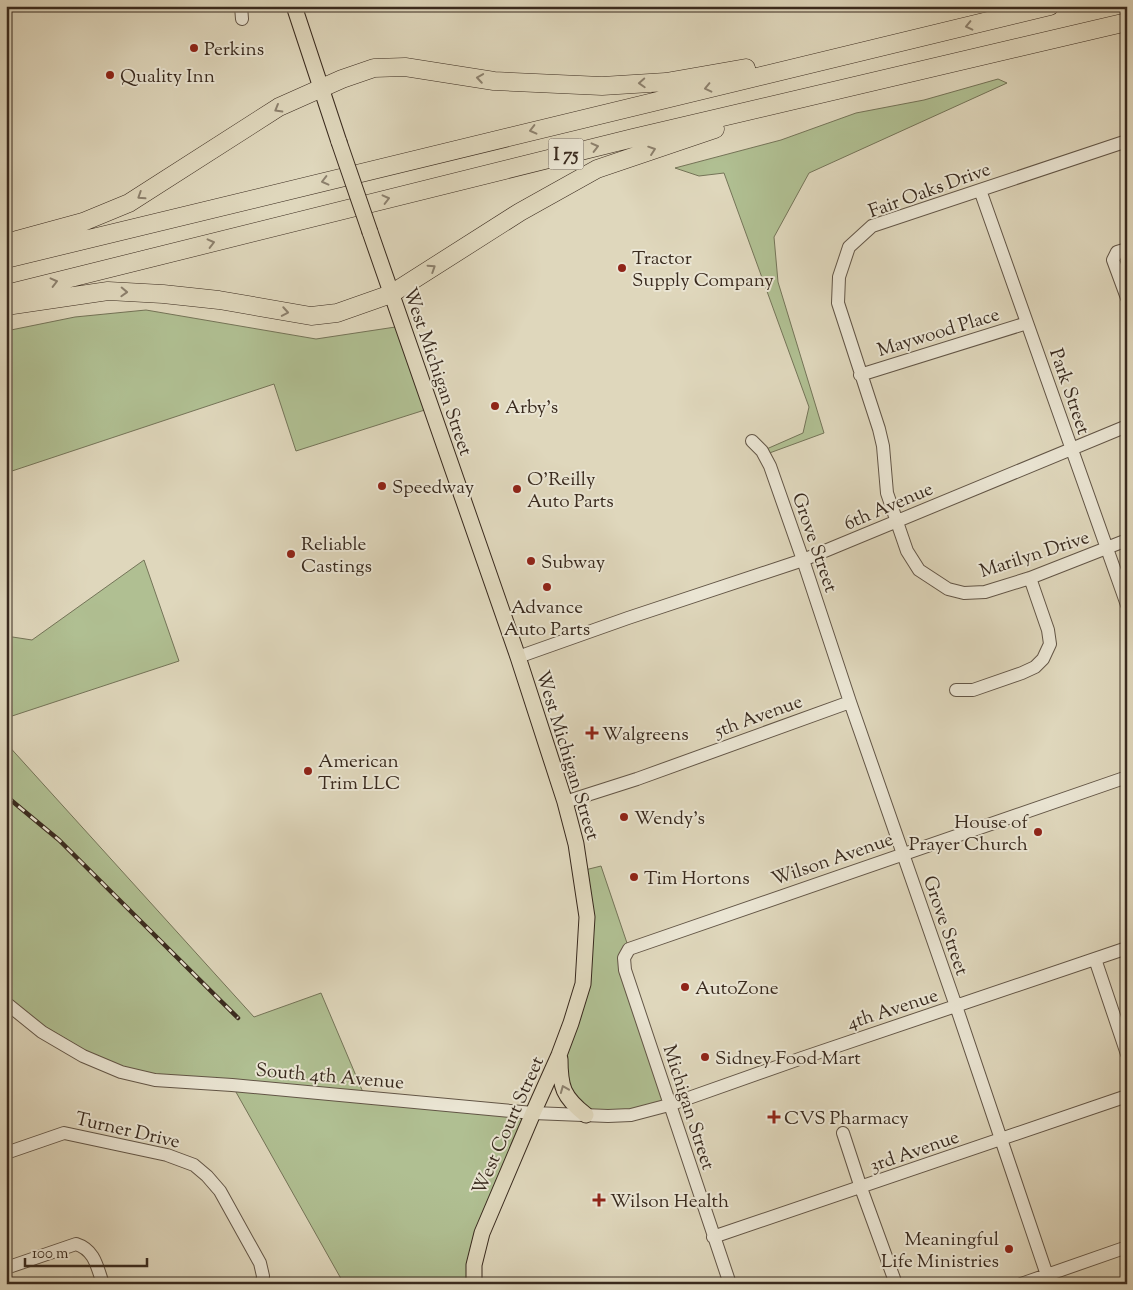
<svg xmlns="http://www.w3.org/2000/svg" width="1133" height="1290" font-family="'Sorts Mill Goudy',serif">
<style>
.green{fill:#b0bf92;stroke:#747458}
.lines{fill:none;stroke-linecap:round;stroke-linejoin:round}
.minor-casing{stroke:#625546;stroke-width:14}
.major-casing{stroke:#392a1e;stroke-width:17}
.highway-casing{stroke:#392a1e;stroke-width:19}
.minor{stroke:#eae5d3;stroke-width:12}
.major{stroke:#dfd7bc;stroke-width:15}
.highway{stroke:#dfd7bc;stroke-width:18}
.rail-casing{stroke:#392a1e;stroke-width:4.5}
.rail{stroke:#eae5d3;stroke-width:2.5;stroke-dasharray:8;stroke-linecap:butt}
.major-bridge-casing{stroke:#392a1e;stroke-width:17;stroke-linecap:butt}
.major-bridge{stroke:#dfd7bc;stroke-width:15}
.oneway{stroke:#8c806d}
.poi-dot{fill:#8f2418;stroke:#eae5d3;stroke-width:2}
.labels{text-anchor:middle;stroke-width:4;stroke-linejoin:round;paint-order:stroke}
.shield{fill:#eae5d3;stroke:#6e6254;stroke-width:1}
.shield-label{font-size:18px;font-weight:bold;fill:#392a1e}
.poi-label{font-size:19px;fill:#392a1e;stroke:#eae5d3;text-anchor:start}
.street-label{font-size:19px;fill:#392a1e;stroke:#eae5d3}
</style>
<rect width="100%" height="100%" fill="#dfd7bc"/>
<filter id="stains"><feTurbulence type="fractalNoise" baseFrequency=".004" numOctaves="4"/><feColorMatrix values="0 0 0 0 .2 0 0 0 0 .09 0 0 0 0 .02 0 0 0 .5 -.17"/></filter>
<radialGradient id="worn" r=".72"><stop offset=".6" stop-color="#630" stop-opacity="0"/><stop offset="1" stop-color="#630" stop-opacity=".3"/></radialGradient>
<!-- green -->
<path class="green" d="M998 79 1007 83 809 173 774 237 778 282 824 433 764 455 762 451 803 433 809 407 724 173 699 176 675 168 781 140 856 113 924 100Z
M146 310 316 339 402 326 431 408 296 451 274 384 6 473V331L75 317Z
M144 560 179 661 6 718V636L32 640Z
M6 743 254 1017 321 993 365 1097 533 1113 482 1233 474 1284H344L232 1085 121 1072 6 1003Z
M601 866 629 949 624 958 669 1105 586 1115 560 1079 583 984 581 871Z"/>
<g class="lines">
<!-- minor casing -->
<g class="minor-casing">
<path id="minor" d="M241 6 242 19
M1127 141 872 226 849 247 839 277 838 303 879 429 883 446 887 493 907 551 919 570 948 589 964 593 985 592 1030 578 1127 540
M980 190 1127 605
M1127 249 1117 252 1113 260 1127 298
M860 375 1027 323
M752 441 762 451 770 466 803 560 850 702 956 1006 1050 1284
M518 657 628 618 803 560 1127 426
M956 690H973L1022 673 1035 667 1043 659 1050 644 1048 630 1030 578
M565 802 637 779 850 702
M1095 959 1127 1054
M6 1003 42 1032 83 1056 121 1072 155 1080 232 1085 533 1113 608 1116 631 1115 669 1105 802 1058 1127 948
M843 1133 861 1188 896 1284
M6 1153 64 1133 167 1155 194 1165 207 1176 220 1191 260 1263 263 1276 262 1284
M713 1237 1127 1096
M6 1268 76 1244C95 1250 97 1267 103 1284
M730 1284 625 970 624 958 629 949 1127 777
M1021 1284 1127 1247"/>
</g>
<!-- major casing -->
<g class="major-casing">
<path id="major" d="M294 6 339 142
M370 232 518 657 565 802 576 844 587 917 583 984 571 1023 559 1055 533 1113 482 1233 474 1265V1284
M560 1059C560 1087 563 1097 586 1115"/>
</g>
<!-- highway casing -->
<g class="highway-casing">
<path id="highway" d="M6 243 83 222 129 203 279 107 342 79 374 68 405 67 494 81 602 86 666 82 746 68
M6 259 1050 6
M6 294 633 138 1127 22
M6 306 108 291 163 294 219 300 311 316 337 313 391 294 520 212 597 169 715 129"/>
</g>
<!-- minor -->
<use href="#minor" class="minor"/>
<!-- major -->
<use href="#major" class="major"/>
<!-- highway -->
<use href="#highway" class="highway"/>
<!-- rail casing -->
<g class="rail-casing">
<path id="rail" d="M6 796 59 840 238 1018"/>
</g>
<!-- rail -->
<use href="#rail" class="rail"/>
<!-- major-bridge casing -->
<g class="major-bridge-casing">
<path id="major-bridge" d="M339 142 370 232"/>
</g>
<!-- major-bridge -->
<use href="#major-bridge" class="major-bridge"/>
</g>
<!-- one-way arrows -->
<defs><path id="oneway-chevron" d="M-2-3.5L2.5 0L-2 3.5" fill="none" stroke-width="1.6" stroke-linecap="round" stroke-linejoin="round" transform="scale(1.25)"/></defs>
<g class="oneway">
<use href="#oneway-chevron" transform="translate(969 26) rotate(167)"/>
<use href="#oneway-chevron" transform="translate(480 78) rotate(-171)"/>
<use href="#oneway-chevron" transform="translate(642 83) rotate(177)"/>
<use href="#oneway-chevron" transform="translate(708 88) rotate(167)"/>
<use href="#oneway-chevron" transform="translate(278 109) rotate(150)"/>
<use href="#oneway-chevron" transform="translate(533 130) rotate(166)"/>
<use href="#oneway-chevron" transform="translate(595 147) rotate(-14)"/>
<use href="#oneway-chevron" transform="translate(652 150) rotate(-19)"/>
<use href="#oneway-chevron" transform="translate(325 181) rotate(166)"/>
<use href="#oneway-chevron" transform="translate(141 196) rotate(147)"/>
<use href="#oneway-chevron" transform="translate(386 199) rotate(-14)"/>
<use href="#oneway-chevron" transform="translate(211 243) rotate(-14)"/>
<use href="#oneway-chevron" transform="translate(432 268) rotate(-33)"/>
<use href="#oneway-chevron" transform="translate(54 282) rotate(-14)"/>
<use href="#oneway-chevron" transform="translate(124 292) rotate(2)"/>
<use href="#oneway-chevron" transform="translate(285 312) rotate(10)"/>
<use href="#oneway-chevron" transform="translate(564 1089) rotate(-112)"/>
</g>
<!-- markers -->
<g class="poi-dot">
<circle cx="194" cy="48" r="5"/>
<circle cx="110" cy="75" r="5"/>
<circle cx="622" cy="268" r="5"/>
<circle cx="495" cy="406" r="5"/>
<circle cx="382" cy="486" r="5"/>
<circle cx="517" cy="489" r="5"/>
<circle cx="291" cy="554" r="5"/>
<circle cx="531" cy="561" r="5"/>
<circle cx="547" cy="587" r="5"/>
<path d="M589.5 725.5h5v5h5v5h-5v5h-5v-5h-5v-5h5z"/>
<circle cx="308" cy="771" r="5"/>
<circle cx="624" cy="817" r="5"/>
<circle cx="1038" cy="832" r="5"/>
<circle cx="634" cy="877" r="5"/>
<circle cx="685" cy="987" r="5"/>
<circle cx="705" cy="1057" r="5"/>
<path d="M771.5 1109.5h5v5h5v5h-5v5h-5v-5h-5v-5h5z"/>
<path d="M596.5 1192.5h5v5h5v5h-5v5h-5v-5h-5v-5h5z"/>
<circle cx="1009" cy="1249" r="5"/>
</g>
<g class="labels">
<!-- shield labels -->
<rect class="shield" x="548.5" y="138.5" width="35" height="31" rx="4"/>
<g class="shield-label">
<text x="566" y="160">I 75</text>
</g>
<!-- poi labels -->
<g class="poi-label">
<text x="204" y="55">Perkins</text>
<text x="120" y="82">Quality Inn</text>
<text x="632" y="264">Tractor<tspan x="632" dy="22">Supply Company</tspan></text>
<text x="505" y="413">Arby's</text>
<text x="527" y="485">O'Reilly<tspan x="527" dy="22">Auto Parts</tspan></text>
<text x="392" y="493">Speedway</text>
<text x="301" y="550">Reliable<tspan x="301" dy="22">Castings</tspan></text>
<text x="541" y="568">Subway</text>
<text x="547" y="613" text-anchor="middle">Advance<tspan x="547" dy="22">Auto Parts</tspan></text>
<text x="602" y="740">Walgreens</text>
<text x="318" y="767">American<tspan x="318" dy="22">Trim LLC</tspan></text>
<text x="634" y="824">Wendy's</text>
<text x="1028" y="828" text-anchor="end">House of<tspan x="1028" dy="22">Prayer Church</tspan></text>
<text x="644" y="884">Tim Hortons</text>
<text x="695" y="994">AutoZone</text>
<text x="715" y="1064">Sidney Food Mart</text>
<text x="784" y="1124">CVS Pharmacy</text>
<text x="610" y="1207">Wilson Health</text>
<text x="999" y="1245" text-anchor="end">Meaningful<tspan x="999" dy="22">Life Ministries</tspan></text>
</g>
<!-- street labels -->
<g class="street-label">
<text transform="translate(929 189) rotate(-20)" y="7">Fair Oaks Drive</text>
<text transform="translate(938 331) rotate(-17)" y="7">Maywood Place</text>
<text transform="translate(439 371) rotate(71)" y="7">West Michigan Street</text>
<text transform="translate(1071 391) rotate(71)" y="7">Park Street</text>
<text transform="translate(888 505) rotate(-23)" y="7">6th Avenue</text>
<text transform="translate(816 542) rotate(71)" y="7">Grove Street</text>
<text transform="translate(1034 553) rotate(-18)" y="7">Marilyn Drive</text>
<text transform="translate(758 715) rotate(-20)" y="7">5th Avenue</text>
<text transform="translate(569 755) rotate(73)" y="7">West Michigan Street</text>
<text transform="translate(832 858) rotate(-19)" y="7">Wilson Avenue</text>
<text transform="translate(947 925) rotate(71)" y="7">Grove Street</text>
<text transform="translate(892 1008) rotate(-18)" y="7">4th Avenue</text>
<text transform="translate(330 1075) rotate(5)" y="7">South 4th Avenue</text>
<text transform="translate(690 1107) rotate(72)" y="7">Michigan Street</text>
<text transform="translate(507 1125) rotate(-66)" y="7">West Court Street</text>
<text transform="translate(128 1129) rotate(13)" y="7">Turner Drive</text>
<text transform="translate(914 1150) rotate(-19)" y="7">3rd Avenue</text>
</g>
</g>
<!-- margin -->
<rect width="1133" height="1290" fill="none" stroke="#dfd7bc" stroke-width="25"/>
<rect x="8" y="8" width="1118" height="1275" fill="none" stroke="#392a1e" stroke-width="2.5"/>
<rect x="12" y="12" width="1108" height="1265" fill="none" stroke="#392a1e"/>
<!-- scale -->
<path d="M25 1258v8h122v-8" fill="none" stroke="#392a1e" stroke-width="2.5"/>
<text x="32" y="1258" font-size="15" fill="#392a1e" stroke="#eae5d3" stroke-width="4" paint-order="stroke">100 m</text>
<rect width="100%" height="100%" filter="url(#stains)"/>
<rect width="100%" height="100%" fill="url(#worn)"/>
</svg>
